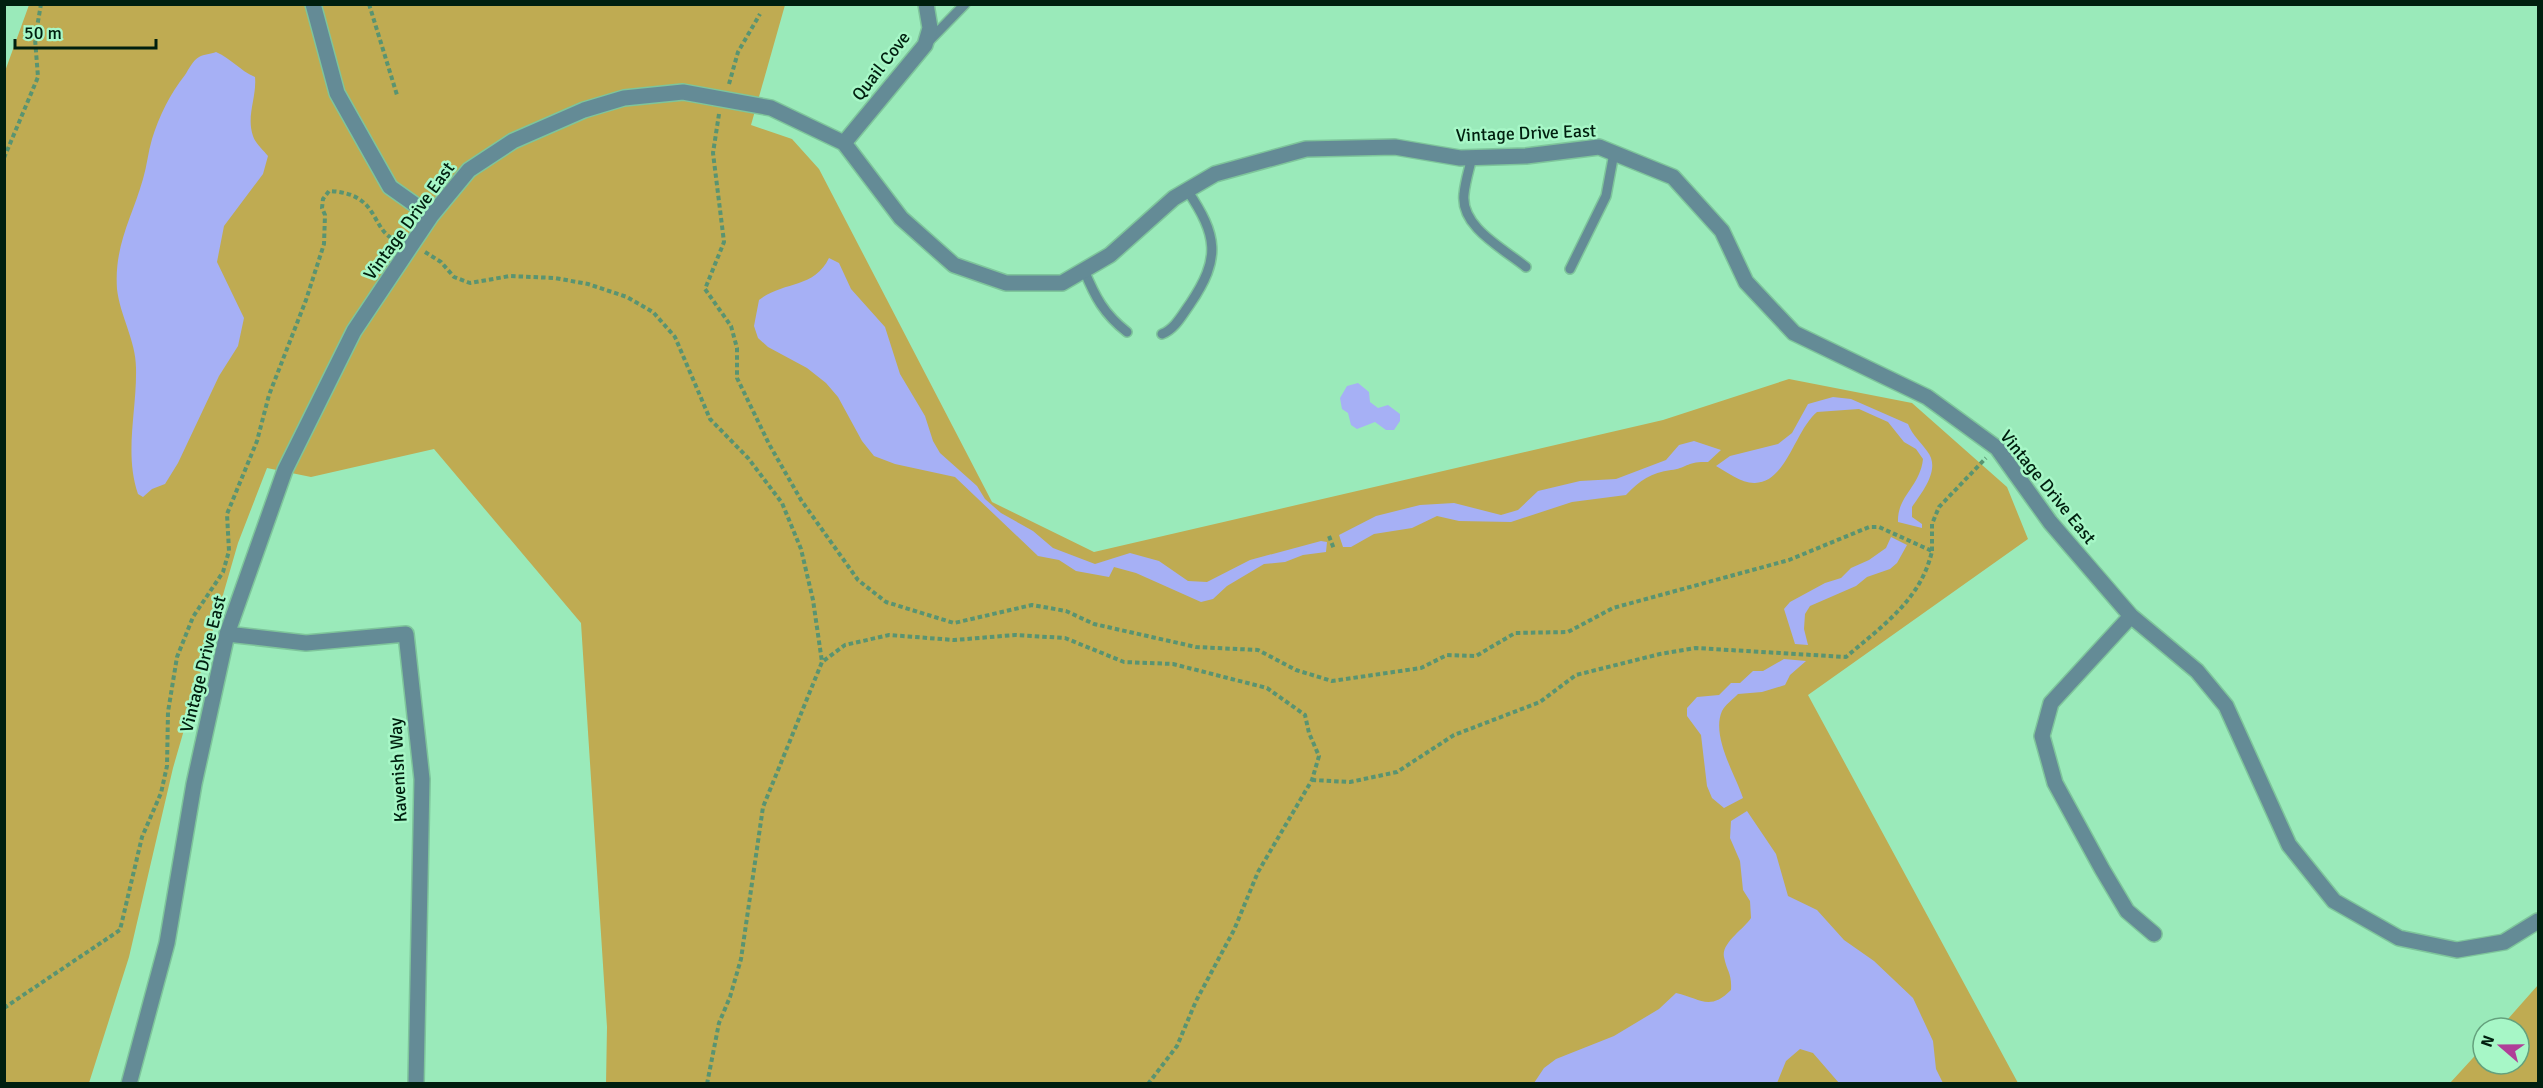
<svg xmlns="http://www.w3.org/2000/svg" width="2543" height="1088" font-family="Signika,sans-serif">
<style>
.green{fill:#bfab52}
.water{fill:#a6b0f5}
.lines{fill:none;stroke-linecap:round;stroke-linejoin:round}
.lane-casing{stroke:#7ec59b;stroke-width:12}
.street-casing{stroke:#7ec59b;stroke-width:18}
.path{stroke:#599471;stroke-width:4;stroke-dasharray:4.5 3;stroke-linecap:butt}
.lane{stroke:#648b96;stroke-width:9}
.street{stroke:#648b96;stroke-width:15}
.labels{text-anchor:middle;stroke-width:5;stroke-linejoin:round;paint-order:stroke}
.street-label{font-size:18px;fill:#001f0f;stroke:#a7f7c7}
</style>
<rect width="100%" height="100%" fill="#9aeaba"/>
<!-- green -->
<path class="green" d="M29 5H785L751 125 792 139 819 169 992 502 1094 552 1663 420 1789 379 1912 403 2007 487 2028 539 1808 695 2018 1083 606 1084 607 1027 581 623 434 449 311 477 267 468 238 543 173 768 129 957 89 1083 5 1084 4 74Z
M2538 985V1083H2450L2483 1047V1064H2519V1028H2500Z"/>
<!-- water -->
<path class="water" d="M216 52C232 59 239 70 255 77 257 97 246 116 253 136 255 143 263 150 268 156L263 174 224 226 217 262 244 318 238 346 219 376 178 463 165 484 152 489 143 497 138 494C124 453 137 411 136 368 136 341 120 316 117 289 114 245 132 218 143 179 147 166 148 152 152 139 159 116 170 94 185 75 189 69 193 60 199 57 204 54 211 54 216 52Z
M829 258 839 263 851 289 885 327 900 374 925 416 933 441 940 453 977 486 985 499 1001 513 1033 531 1053 548 1095 564 1130 553 1159 561 1188 581 1207 582 1250 560 1321 541 1327 542 1326 552 1303 555 1285 562 1264 564 1227 586 1213 599 1201 602 1136 573 1114 567 1109 577 1076 571 1059 560 1038 556 955 477 895 464 874 456 862 441 838 397 826 383 807 368 768 347 758 338 754 326 759 300C783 281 814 289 829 258Z
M1358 383 1369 392 1370 402 1378 408 1388 405 1400 414V421L1394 430H1386L1375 422 1357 429 1351 425 1348 413 1342 409 1340 398 1347 386Z
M1833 397 1851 399 1908 424C1913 436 1920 441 1927 451 1942 469 1921 493 1912 507V517L1922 524V528L1898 522C1897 496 1920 487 1923 459L1916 449 1904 442 1888 422 1859 409 1817 412C1795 430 1786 484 1754 483 1741 483 1727 472 1716 466L1730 456 1778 444 1792 433 1808 404Z
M1694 441 1721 450 1708 462C1687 461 1687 468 1671 470 1651 473 1640 480 1626 495L1572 502 1511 522 1459 521 1437 516 1412 528 1374 534 1351 547H1343L1339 535 1376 516 1420 505 1454 503 1501 515 1518 510 1538 491 1580 481 1616 479 1666 460 1679 445Z
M1891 537 1907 545 1897 563 1890 569 1867 577 1856 586 1810 606 1805 614 1804 629 1808 645 1795 644 1784 609 1790 602 1825 583 1841 578 1851 568 1869 560 1886 548Z
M1784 659 1806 661 1790 675 1785 685 1762 692 1738 694C1733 699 1725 705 1722 711 1711 736 1735 774 1743 798L1724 808 1712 798 1707 786 1701 735 1687 716V708L1697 697 1719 695 1731 683H1740L1753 671H1763Z
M1747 811 1776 854 1788 896 1817 910 1844 940 1874 961 1913 998 1933 1041 1936 1069 1943 1083H1839L1813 1053 1800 1049 1786 1061 1777 1083H1534L1544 1068 1556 1059 1614 1036 1659 1009 1676 993C1700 998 1709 1012 1731 990 1732 973 1727 972 1724 957 1721 943 1744 929 1751 918L1750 901 1743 890 1740 861 1730 838 1731 821Z"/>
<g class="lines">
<!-- lane casing -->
<g class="lane-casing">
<path id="lane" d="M929 41 965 4
M1472 157C1469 170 1465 182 1464 194 1460 227 1504 249 1526 267
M1570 269 1606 196 1614 153
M1084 270C1095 297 1104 314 1127 332
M1162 334C1175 329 1182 315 1190 304 1221 258 1218 236 1187 190"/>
</g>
<!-- street casing -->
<g class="street-casing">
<path id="street" d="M313 4 337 93 390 187 431 216
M844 143 925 45 930 28 926 4
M2131 616 2051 703 2042 736 2055 783 2102 869 2127 911 2154 934
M227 634 306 643 406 634 422 779 416 1084
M129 1084 167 943 194 784 227 634 285 470 354 331 431 216 469 170 513 141 584 110 624 98 683 92 771 108 844 143 901 218 954 265 1006 283H1062L1110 255 1174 198 1215 174 1306 149 1395 147 1460 158 1526 156 1599 147 1673 177 1722 231 1746 282 1794 333 1927 397 1997 448 2050 522 2131 616 2197 671 2226 706 2289 845 2334 901 2399 938 2457 950 2504 942 2538 921"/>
</g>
<!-- path -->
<path class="path" d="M369 4 397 95
M729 84 738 52 760 14
M719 114 713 153 724 242 705 289 731 326 737 348V378L769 444 801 500 858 580 886 602 954 623 1032 605 1066 611 1094 624 1196 647 1258 650 1296 670 1332 681 1421 668 1447 655 1476 656 1515 633 1568 632 1613 608 1789 560 1869 527H1879L1932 551C1921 600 1882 626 1846 657L1696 648 1660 654 1576 675 1540 702 1454 735 1397 772 1350 782 1312 780
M4 158 38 77 35 39 41 4
M425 252 441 262 454 277 470 283 510 276 555 278 588 284 627 297 653 312 675 337 710 419 748 458 782 503 801 549 813 600 822 662
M1329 536 1334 549
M1932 551V524L1939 507 1986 458
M4 1008 120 930 142 837 161 793 167 766 168 712 177 657 193 617 223 572 229 551 227 514 257 441 269 395 306 300 324 244 325 215 322 208 323 199 329 191C381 193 370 231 396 240
M707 1084 719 1023 730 997 741 959 763 807 822 662 845 645 889 635 954 640 1015 635 1065 638 1124 662 1173 664 1267 688 1305 715 1309 733 1319 756 1312 780 1258 872 1234 930 1196 1001 1177 1046 1148 1084"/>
<!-- lane -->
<use href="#lane" class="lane"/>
<!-- street -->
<use href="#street" class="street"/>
</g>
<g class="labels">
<!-- street labels -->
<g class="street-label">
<text transform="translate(881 66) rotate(-52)" y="6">Quail Cove</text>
<text transform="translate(1526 133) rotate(-2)" y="6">Vintage Drive East</text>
<text transform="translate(409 221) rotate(-54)" y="6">Vintage Drive East</text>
<text transform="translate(2048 487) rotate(51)" y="6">Vintage Drive East</text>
<text transform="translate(203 664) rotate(-76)" y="6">Vintage Drive East</text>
<text transform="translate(398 770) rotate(-93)" y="6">Kavenish Way</text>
</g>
</g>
<!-- border -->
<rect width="2543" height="1088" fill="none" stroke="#001f0f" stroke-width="12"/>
<!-- north arrow -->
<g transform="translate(2501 1046) rotate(290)"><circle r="28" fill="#a7f7c7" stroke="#64a17d" stroke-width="1.5"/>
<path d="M0-4.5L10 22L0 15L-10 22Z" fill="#b03e98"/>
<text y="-9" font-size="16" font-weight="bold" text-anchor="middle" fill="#001f0f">N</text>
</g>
<!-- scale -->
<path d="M15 39v9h141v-9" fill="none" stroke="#001f0f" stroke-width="3"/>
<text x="24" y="39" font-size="18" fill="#001f0f" stroke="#a7f7c7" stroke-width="4.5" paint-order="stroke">50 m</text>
</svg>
